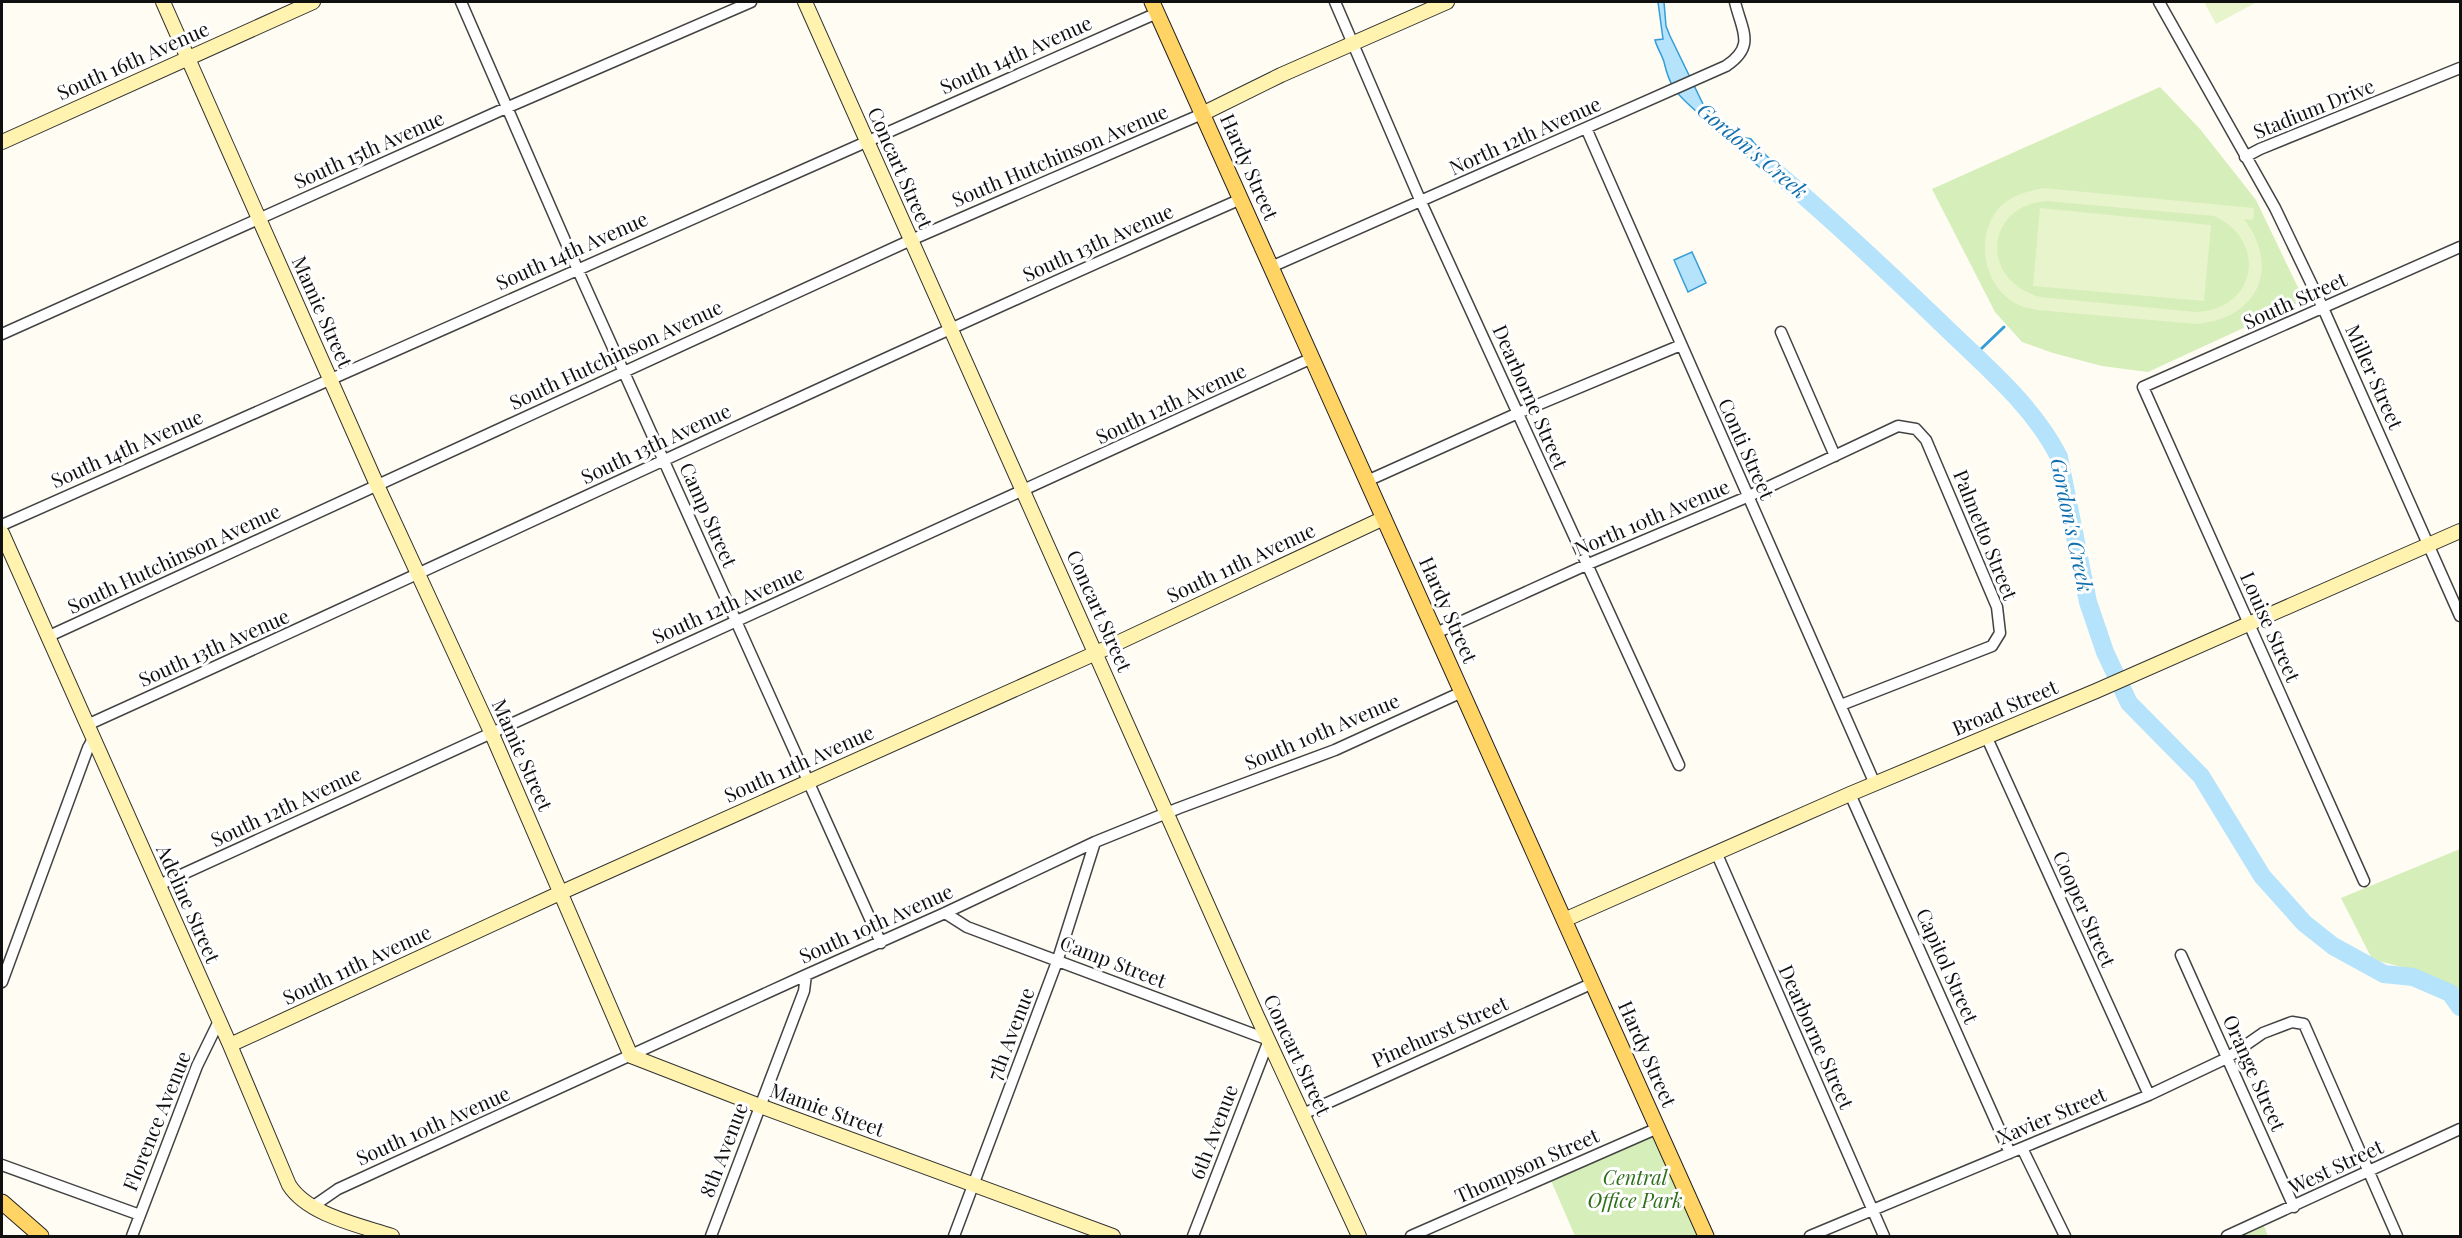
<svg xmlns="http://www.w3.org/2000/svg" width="2462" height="1238" font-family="'Playfair Display',serif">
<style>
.green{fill:#d6eeb9}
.pitch{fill:#e8f4cc;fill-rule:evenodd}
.water{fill:#b4e3fb;stroke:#359dd8;stroke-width:1.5}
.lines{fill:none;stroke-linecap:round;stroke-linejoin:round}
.stream{stroke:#359dd8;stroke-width:3}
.river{stroke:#b4e3fb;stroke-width:18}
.street-casing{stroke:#434343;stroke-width:13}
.secondary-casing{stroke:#323232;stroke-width:16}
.primary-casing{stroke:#212121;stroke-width:17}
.street{stroke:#fff;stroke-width:10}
.secondary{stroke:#fff3af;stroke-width:14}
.primary{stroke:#ffd364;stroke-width:15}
.labels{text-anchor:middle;stroke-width:6;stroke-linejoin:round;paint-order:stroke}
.street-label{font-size:20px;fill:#101010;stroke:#fff}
.park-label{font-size:20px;font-style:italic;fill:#2f6f1a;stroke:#fff}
.water-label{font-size:21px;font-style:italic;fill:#0e6eae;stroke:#fff}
</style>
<rect width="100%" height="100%" fill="#fffcf4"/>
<!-- green -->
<path class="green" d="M2160 87 2200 129 2256 200 2304 300 2148 372 2102 366 2053 353 2022 342 1995 312 1932 189Z
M2460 849V995L2430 975 2372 959 2341 898Z
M1658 1128 1706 1236H1575L1549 1176Z
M2262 1221 2268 1236H2227Z"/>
<!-- pitch -->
<path class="pitch" d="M2204 2H2257L2216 24Z
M2043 188 2254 208 2253 220 2244 219C2281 268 2258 319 2196 324L2037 310C2031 308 2024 308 2019 305 1983 289 1973 234 2001 206 2012 195 2029 191 2043 188ZM2046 201 2214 216C2269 241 2256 310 2196 312L2040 297C1978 279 1986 206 2046 201Z
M2040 208 2211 225 2204 301 2033 286Z"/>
<!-- water -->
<path class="water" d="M1658 2H1664L1666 26 1670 36 1704 106C1707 110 1738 136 1741 137 1744 138 1748 138 1751 139 1762 155 1780 164 1789 182L1780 185 1736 147 1741 146 1727 133 1716 132C1710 127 1706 120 1700 115 1679 95 1671 92 1664 62 1662 55 1657 48 1655 40L1663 39Z
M1692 252 1706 283 1688 292 1674 260Z"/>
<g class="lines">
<!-- stream -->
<path class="stream" d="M1978 359 1981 349 2004 327"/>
<!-- river -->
<path class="river" d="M1770 167C1830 217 1886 270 1942 324 1984 365 2033 405 2059 457L2088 602 2105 652 2129 703 2201 776 2262 876 2304 923 2333 946 2384 974 2413 977 2450 993 2460 1007"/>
<!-- street casing -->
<g class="street-casing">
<path id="street" d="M461 2 577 268 881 943
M1335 2 1421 202 1679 765
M2159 2 2275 208 2323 308 2460 616
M1586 128 1875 784
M2245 157 2260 149 2460 68
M1271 267 1726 66C1756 46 1742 31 1735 2
M1781 332 1835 456
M2 334 506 108 751 2
M1367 481 1518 413 1681 345
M2 525 1157 13
M1436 633 1586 565 1747 497 1898 426 1916 429 1926 440 1997 607 2000 633 1992 646 1841 705
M47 637 911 240 1202 114
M87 725C472 551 854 369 1241 199
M1987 738 2149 1095
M1850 794 2010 1153
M1716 852 1884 1236
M2364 881 2143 387 2460 247
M159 885C543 709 929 537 1312 358
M945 913 967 927 1269 1040 1193 1236
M2181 955 2294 1207
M2 982 88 748 93 739
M1303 1114 1593 983
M2022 1148 2065 1236
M2 1165 140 1215
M312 1207 338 1189 806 975 945 913 1095 842 1179 808 1335 750 1462 692
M132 1236 197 1066 219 1021
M711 1236 804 991 806 975
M954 1236 1058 959 1095 842
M1411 1236 1658 1128
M1810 1236 2149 1095 2227 1058 2263 1033 2292 1022 2304 1024 2397 1236
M2227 1236 2460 1129"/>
</g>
<!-- secondary casing -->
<g class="secondary-casing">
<path id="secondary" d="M163 2 377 485 491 732 631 1056 760 1106 1113 1236
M805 2 1257 1016 1359 1236
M1202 114 1281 75 1447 2
M2 142 313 2
M2 533 230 1045 289 1185C308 1215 359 1225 392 1236
M1564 920 1850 794 2096 691 2460 531
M230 1045 560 893 1096 653 1384 518"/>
</g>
<!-- primary casing -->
<g class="primary-casing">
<path id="primary" d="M1152 2 1706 1236
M2 1202 41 1236"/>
</g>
<!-- street -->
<use href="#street" class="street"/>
<!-- secondary -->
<use href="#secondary" class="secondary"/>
<!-- primary -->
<use href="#primary" class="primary"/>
</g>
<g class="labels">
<!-- street labels -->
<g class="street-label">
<text transform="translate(1016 55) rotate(-24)" y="7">South 14th Avenue</text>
<text transform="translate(133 61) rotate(-24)" y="7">South 16th Avenue</text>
<text transform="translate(2314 109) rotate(-22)" y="7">Stadium Drive</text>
<text transform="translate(1525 136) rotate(-24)" y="7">North 12th Avenue</text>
<text transform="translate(369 150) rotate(-24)" y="7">South 15th Avenue</text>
<text transform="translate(1060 156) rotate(-23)" y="7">South Hutchinson Avenue</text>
<text transform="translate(1249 167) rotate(66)" y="7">Hardy Street</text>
<text transform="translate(900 168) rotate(66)" y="7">Concart Street</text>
<text transform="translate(1098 243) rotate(-24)" y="7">South 13th Avenue</text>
<text transform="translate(572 251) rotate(-24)" y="7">South 14th Avenue</text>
<text transform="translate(2295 301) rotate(-24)" y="7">South Street</text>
<text transform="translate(322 312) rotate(66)" y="7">Mamie Street</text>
<text transform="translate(616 355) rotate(-25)" y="7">South Hutchinson Avenue</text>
<text transform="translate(2374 377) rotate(66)" y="7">Miller Street</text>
<text transform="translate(1530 397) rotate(66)" y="7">Dearborne Street</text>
<text transform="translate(1171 404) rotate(-25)" y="7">South 12th Avenue</text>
<text transform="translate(656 444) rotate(-25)" y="7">South 13th Avenue</text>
<text transform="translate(127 449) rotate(-24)" y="7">South 14th Avenue</text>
<text transform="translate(1746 449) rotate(66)" y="7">Conti Street</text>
<text transform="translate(708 515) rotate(66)" y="7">Camp Street</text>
<text transform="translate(1652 518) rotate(-23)" y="7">North 10th Avenue</text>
<text transform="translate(1985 535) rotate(68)" y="7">Palmetto Street</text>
<text transform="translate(174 559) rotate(-25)" y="7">South Hutchinson Avenue</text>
<text transform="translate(1241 563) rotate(-25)" y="7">South 11th Avenue</text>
<text transform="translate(728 605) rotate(-24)" y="7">South 12th Avenue</text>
<text transform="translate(1448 610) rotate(66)" y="7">Hardy Street</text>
<text transform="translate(1099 611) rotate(66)" y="7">Concart Street</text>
<text transform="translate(2270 627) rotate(66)" y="7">Louise Street</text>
<text transform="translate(214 648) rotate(-24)" y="7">South 13th Avenue</text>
<text transform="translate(2005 708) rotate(-23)" y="7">Broad Street</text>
<text transform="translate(1322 732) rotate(-23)" y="7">South 10th Avenue</text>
<text transform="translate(522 755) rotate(66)" y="7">Mamie Street</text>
<text transform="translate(799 764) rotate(-24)" y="7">South 11th Avenue</text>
<text transform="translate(286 807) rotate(-25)" y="7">South 12th Avenue</text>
<text transform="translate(188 904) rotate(66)" y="7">Adeline Street</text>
<text transform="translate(2084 909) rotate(66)" y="7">Cooper Street</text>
<text transform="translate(876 924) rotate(-24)" y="7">South 10th Avenue</text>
<text transform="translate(1113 962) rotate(21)" y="7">Camp Street</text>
<text transform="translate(357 965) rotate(-25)" y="7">South 11th Avenue</text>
<text transform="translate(1947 966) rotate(66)" y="7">Capitol Street</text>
<text transform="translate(1440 1032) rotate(-24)" y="7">Pinehurst Street</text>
<text transform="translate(1011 1034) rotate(-69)" y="7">7th Avenue</text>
<text transform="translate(1816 1037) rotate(66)" y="7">Dearborne Street</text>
<text transform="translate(1647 1054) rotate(66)" y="7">Hardy Street</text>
<text transform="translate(1297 1055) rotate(65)" y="7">Concart Street</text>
<text transform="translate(2254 1073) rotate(66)" y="7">Orange Street</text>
<text transform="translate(827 1110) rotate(20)" y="7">Mamie Street</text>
<text transform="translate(2052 1116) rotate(-23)" y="7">Xavier Street</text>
<text transform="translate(157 1121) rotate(-68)" y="7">Florence Avenue</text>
<text transform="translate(433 1126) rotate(-24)" y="7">South 10th Avenue</text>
<text transform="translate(1214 1132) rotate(-69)" y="7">6th Avenue</text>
<text transform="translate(724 1150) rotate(-69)" y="7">8th Avenue</text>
<text transform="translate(1527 1166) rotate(-24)" y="7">Thompson Street</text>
<text transform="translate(2336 1167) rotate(-25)" y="7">West Street</text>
</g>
<!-- park labels -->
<g class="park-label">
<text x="1635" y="1185">Central<tspan x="1635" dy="23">Office Park</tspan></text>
</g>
<!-- water labels -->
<g class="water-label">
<text transform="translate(1752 151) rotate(40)" y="7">Gordon's Creek</text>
<text transform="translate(2071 525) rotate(78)" y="7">Gordon's Creek</text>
</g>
</g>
<!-- border -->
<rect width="2462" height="1238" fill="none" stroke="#101010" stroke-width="6"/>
</svg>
